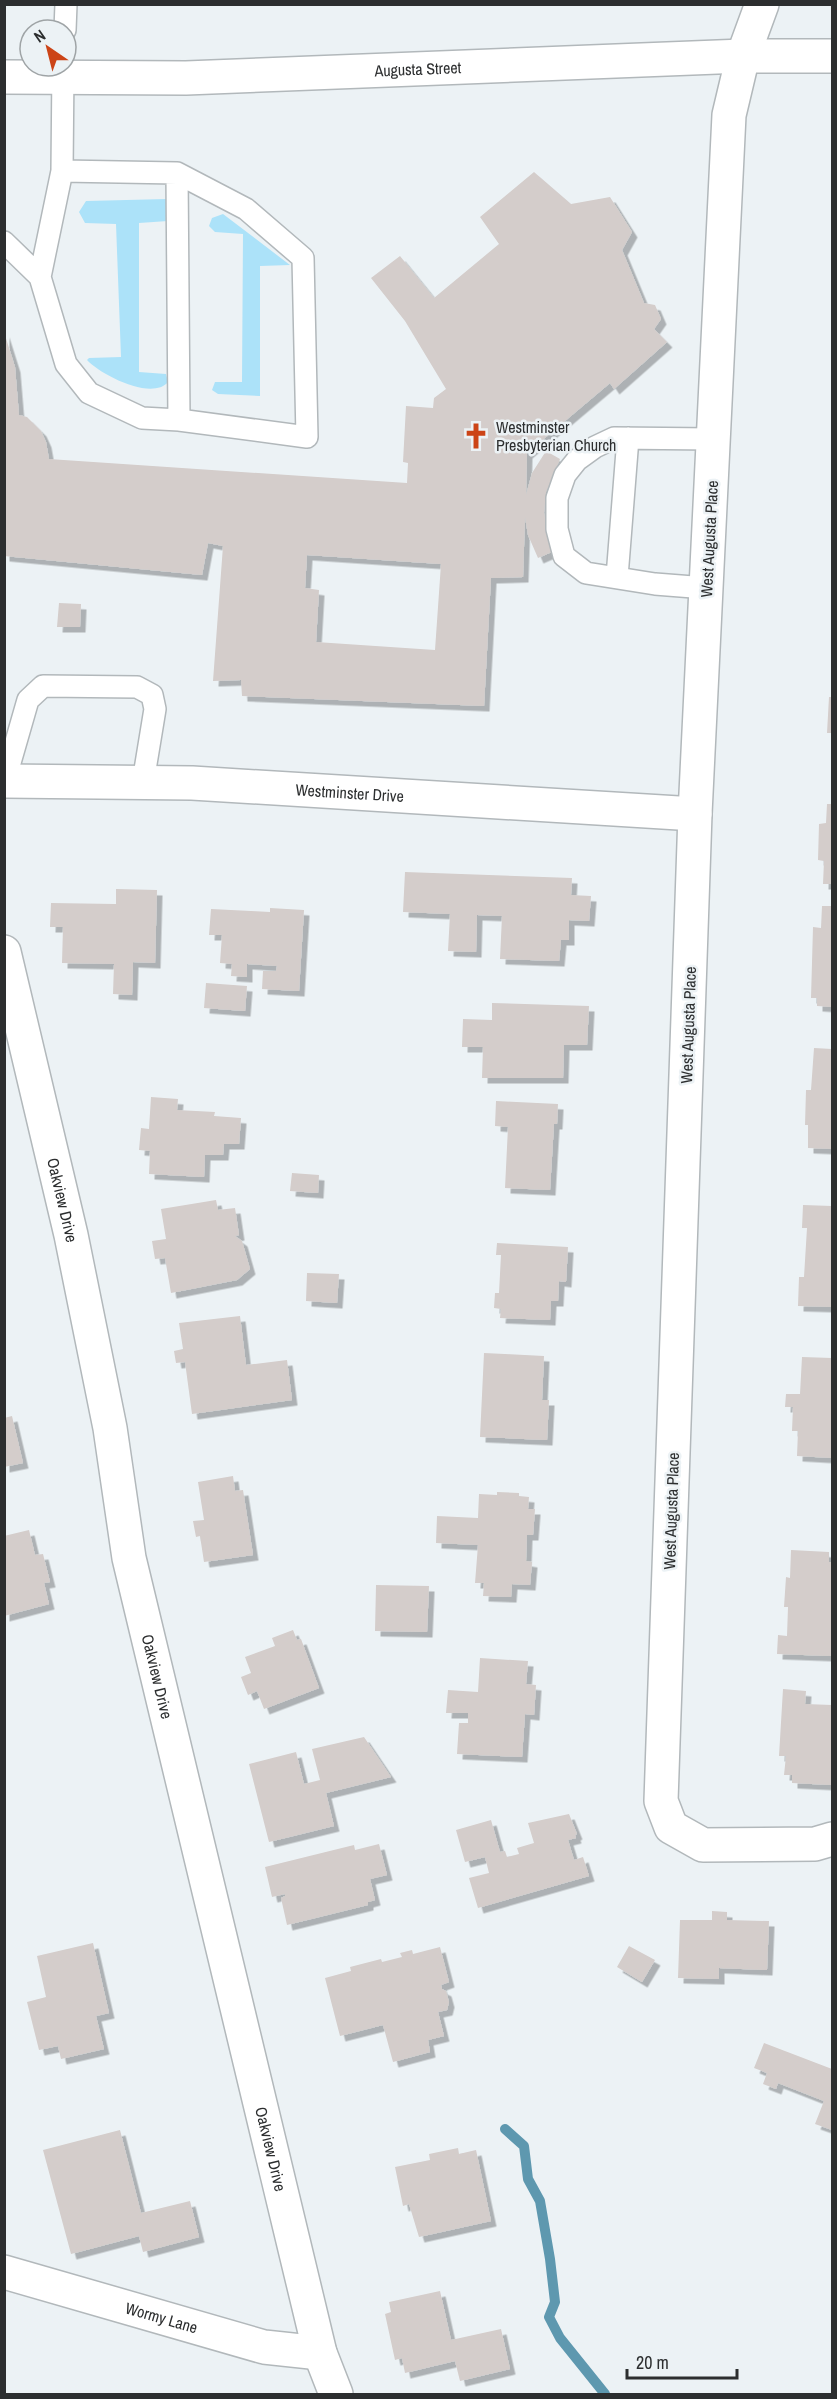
<svg xmlns="http://www.w3.org/2000/svg" width="837" height="2399" font-family="'Archivo Narrow',sans-serif">
<style>
.green{fill:#ace2f9}
.lines{fill:none;stroke-linecap:round;stroke-linejoin:round}
.stream{stroke:#5e98af;stroke-width:10}
.building{fill:#d4cdcb;fill-rule:evenodd;filter:url(#shadow)}
.service-casing{stroke:#b2b8bb;stroke-width:24}
.minor-casing{stroke:#b2b8bb;stroke-width:36}
.primary-casing{stroke:#b2b8bb;stroke-width:36}
.service{stroke:#fff;stroke-width:21}
.minor{stroke:#fff;stroke-width:33}
.primary{stroke:#fff;stroke-width:33}
.labels{text-anchor:middle;stroke-width:5;stroke-linejoin:round;paint-order:stroke}
.street-label{font-size:16px;fill:#2c2e2f;stroke:#ecf2f5}
.poi-label{font-size:16px;fill:#2c2e2f;stroke:#ecf2f5;text-anchor:start}
</style>
<defs>
<filter id="shadow"><feDropShadow dx="5.5" dy="5.5" stdDeviation="0" flood-color="#0004"/></filter>
</defs>
<rect width="100%" height="100%" fill="#ecf2f5"/>
<!-- green -->
<path class="green" d="M167 199 168 221 139 223V372L166 374 168 382C152 401 101 375 87 360L89 358 121 357 116 224 85 223 79 212 86 201Z
M223 214 290 265 260 266V396L218 394 212 390 215 382H242L243 234 215 232 209 226 212 218Z"/>
<g class="lines">
<!-- stream -->
<path class="stream" d="M505 2129 524 2146 528 2179 540 2201 550 2259 555 2302 549 2317 560 2338 605 2394"/>
</g>
<!-- building -->
<path class="building" d="M534 172 571 204 610 197 632 232 622 250 644 303 655 305 661 319 654 329 667 342 614 389 610 383 527 453 526 495 532 473 546 451 560 459 546 492 544 513 554 551 538 558 528 535 525 517 523 577 491 578 484 706 242 696 241 680 213 681 223 546 208 543 202 575 4 556V332L15 367 19 415 27 417 41 431 46 442 49 459 407 483 408 463 403 462 406 406 433 408 434 398 446 389 405 321 371 278 400 256 434 298 499 244 480 217ZM307 555 441 564 435 650 316 642 319 590 305 588Z
M59 603 81 604 80 627H57Z
M829 697H832V733H827Z
M827 804H832V884H823L824 861 818 860 819 824 826 823Z
M405 872 572 878 571 895 591 896 589 921 569 920V940H561L559 961 500 959 502 916 477 915 476 952 448 951 450 914 403 912Z
M116 889 157 890 155 963 133 962 132 995 113 994 114 964 62 963 63 927H50L51 903 116 904Z
M822 906H832V1007L817 1006V998H811L813 927 821 928Z
M270 908 304 910 299 991 262 989 263 971H276L277 966 247 964V977L231 976 232 964 220 963 222 935H209L211 909 270 912Z
M206 983 247 986 245 1011 204 1008Z
M492 1003 589 1006 587 1045H564L563 1078H482L483 1047H462L463 1019 492 1020Z
M814 1048 832 1049V1149L808 1148V1125H805L806 1090H811Z
M151 1097 178 1099 177 1110 215 1112 214 1116 241 1118 239 1144H224L223 1155H205L204 1177 149 1174 150 1151 139 1150 141 1128 149 1129Z
M496 1101 558 1104 557 1124H554L550 1190 505 1188 508 1127 495 1126Z
M292 1173 319 1175 318 1193 290 1191Z
M216 1200 218 1210 235 1208 239 1235 235 1236 242 1241 250 1269 237 1280 171 1293 165 1258 155 1259 152 1241 166 1239 161 1209Z
M803 1205 832 1206V1307L798 1306 799 1277H804L807 1228H802Z
M497 1243 568 1247 566 1282 559 1281 558 1301H551L550 1320 500 1318 501 1309 494 1308 495 1293H499L501 1255H496Z
M307 1273 339 1274 337 1303 306 1301Z
M240 1316 246 1365 287 1360 292 1400 192 1414 185 1362 176 1363 174 1351 183 1349 179 1323Z
M484 1353 544 1356 542 1400H549L547 1440 480 1437Z
M802 1357 832 1358V1458L797 1456 798 1431H792L793 1407H785L786 1394H800Z
M12 1416 23 1463 4 1467V1418Z
M233 1476 235 1491 243 1490 253 1555 204 1562 200 1536 196 1537 193 1521 204 1520 198 1482Z
M497 1492 519 1493V1496L529 1497 528 1509H535L533 1535H527L526 1561 532 1562 530 1585 512 1584 511 1597 483 1596 484 1583H475L478 1545 436 1543 437 1516 478 1518 479 1494 497 1495Z
M29 1530 35 1555 43 1554 50 1582 44 1583 49 1604 4 1616V1536Z
M791 1550 829 1552V1562H832V1654L830 1656 777 1654 778 1635 787 1636 788 1607H784L786 1577 790 1578Z
M376 1585 429 1586 427 1632 375 1631Z
M293 1630 297 1640 301 1639 319 1688 264 1709 257 1691 248 1695 241 1677 251 1673 245 1657 275 1646 272 1638Z
M480 1658 528 1661 526 1684 536 1685 534 1715 525 1714 522 1757 457 1754 459 1723H468V1713H446L448 1690 478 1692Z
M783 1689 806 1691 805 1704 832 1705 831 1785 792 1783V1775H784L786 1756H779Z
M364 1737 391 1777 326 1793 334 1826 269 1842 249 1764 296 1752 304 1784 320 1780 312 1749Z
M569 1814 577 1834 575 1835 576 1838 568 1840 574 1860 583 1857 589 1876 478 1908 469 1878 489 1873 485 1857 465 1862 456 1830 491 1820 500 1852 505 1851 507 1857 519 1854 517 1848 534 1843 528 1823Z
M379 1844 387 1875 370 1879 375 1900 368 1902V1905L287 1925 281 1898 285 1896V1894L272 1897 265 1867 354 1845 355 1850Z
M712 1911 727 1912V1920L769 1921 767 1970 719 1968V1979L678 1978 680 1920H712Z
M93 1943 109 2013 96 2016 104 2049 61 2059 58 2046 39 2050 27 2002 46 1997 37 1956Z
M629 1946 655 1960 642 1982 617 1967Z
M440 1947 449 1982 441 1985 442 1989 446 1991 449 2002 447 2010 438 2012 444 2036 428 2040 430 2052 393 2062 383 2025 340 2036 325 1978 351 1971 350 1967 381 1959 382 1962 402 1957 400 1953 412 1950 413 1954Z
M764 2043 832 2069V2130L815 2124 824 2101 778 2083 776 2089 763 2084 767 2073 754 2068Z
M120 2130 141 2213 190 2201 199 2237 143 2252 139 2236 71 2254 43 2150Z
M458 2148 459 2154 476 2150 491 2221 419 2237 409 2204 403 2206 395 2167 430 2160 429 2154Z
M440 2291 451 2340 501 2329 510 2369 460 2381 455 2361 405 2373 402 2358 395 2360 385 2314 391 2312 389 2302Z"/>
<g class="lines">
<!-- service casing -->
<g class="service-casing">
<path id="service" d="M65 30 66 4
M62 171 177 173 246 209 303 258 307 437 179 420 142 418 89 393 66 364 40 277 62 171 63 67
M177 173 179 420
M4 242 40 277
M617 577 628 438
M706 588 655 584 586 573 564 556 557 529V498L565 475 577 460 595 447 614 438 713 439
M5 780 28 700 43 686 137 687 152 695 155 709 143 782"/>
</g>
<!-- minor casing -->
<g class="minor-casing">
<g id="minor">
<path d="M762 4 743 56 729 115 695 814 661 1801 671 1827 703 1845 815 1844 832 1839"/>
<path id="s1" d="M4 781 192 783 695 814"/>
<path id="s2" d="M4 952 71 1235 110 1428 129 1558 320 2353 336 2394"/>
<path id="s3" d="M4 2272 264 2347 320 2353"/>
</g>
</g>
<!-- primary casing -->
<g class="primary-casing">
<g id="primary">
<path id="s4" d="M4 77 186 78 743 56H832"/>
</g>
</g>
<!-- service -->
<use href="#service" class="service"/>
<!-- minor -->
<use href="#minor" class="minor"/>
<!-- primary -->
<use href="#primary" class="primary"/>
</g>
<!-- icons -->
<defs>
<g id="church-bare" transform="scale(2.07)"><path d="M-1.2-6h2.4v3.5h3.3v2.4h-3.3V6h-2.4V-.1h-3.3v-2.4h3.3Z" fill="#cc4417" stroke="#ecf2f5" stroke-width="2.5" paint-order="stroke"/></g>
</defs>
<g fill-rule="evenodd">
<use href="#church-bare" x="476" y="436"/>
</g>
<g class="labels">
<!-- street labels -->
<g class="street-label">
<text dy="6" stroke="none"><textPath href="#s4" startOffset="414">Augusta Street</textPath></text>
<text transform="translate(709 539) rotate(-87)" y="6">West Augusta Place</text>
<text dy="6" stroke="none"><textPath href="#s1" startOffset="346">Westminster Drive</textPath></text>
<text transform="translate(688 1025) rotate(-88)" y="6">West Augusta Place</text>
<text dy="6" stroke="none"><textPath href="#s2" startOffset="255">Oakview Drive</textPath></text>
<text transform="translate(671 1511) rotate(-88)" y="6">West Augusta Place</text>
<text dy="6" stroke="none"><textPath href="#s2" startOffset="741">Oakview Drive</textPath></text>
<text dy="6" stroke="none"><textPath href="#s2" startOffset="1227">Oakview Drive</textPath></text>
<text dy="6" stroke="none"><textPath href="#s3" startOffset="164">Wormy Lane</textPath></text>
</g>
<!-- poi labels -->
<g class="poi-label">
<text x="496" y="433">Westminster<tspan x="496" dy="18">Presbyterian Church</tspan></text>
</g>
</g>
<!-- border -->
<rect width="837" height="2399" fill="none" stroke="#2c2e2f" stroke-width="12"/>
<!-- north arrow -->
<g transform="translate(48 48) rotate(325)"><circle r="28" fill="#ecf2f5" stroke="#9fa4a6" stroke-width="1.5"/>
<path d="M0-4.5L10 22L0 15L-10 22Z" fill="#cc4417"/>
<text y="-9" font-size="16" font-weight="bold" text-anchor="middle" fill="#2c2e2f">N</text>
</g>
<!-- scale -->
<path d="M627 2369v9h110v-9" fill="none" stroke="#2c2e2f" stroke-width="3"/>
<text x="636" y="2369" font-size="18" fill="#2c2e2f" stroke="#ecf2f5" stroke-width="4.5" paint-order="stroke">20 m</text>
</svg>
